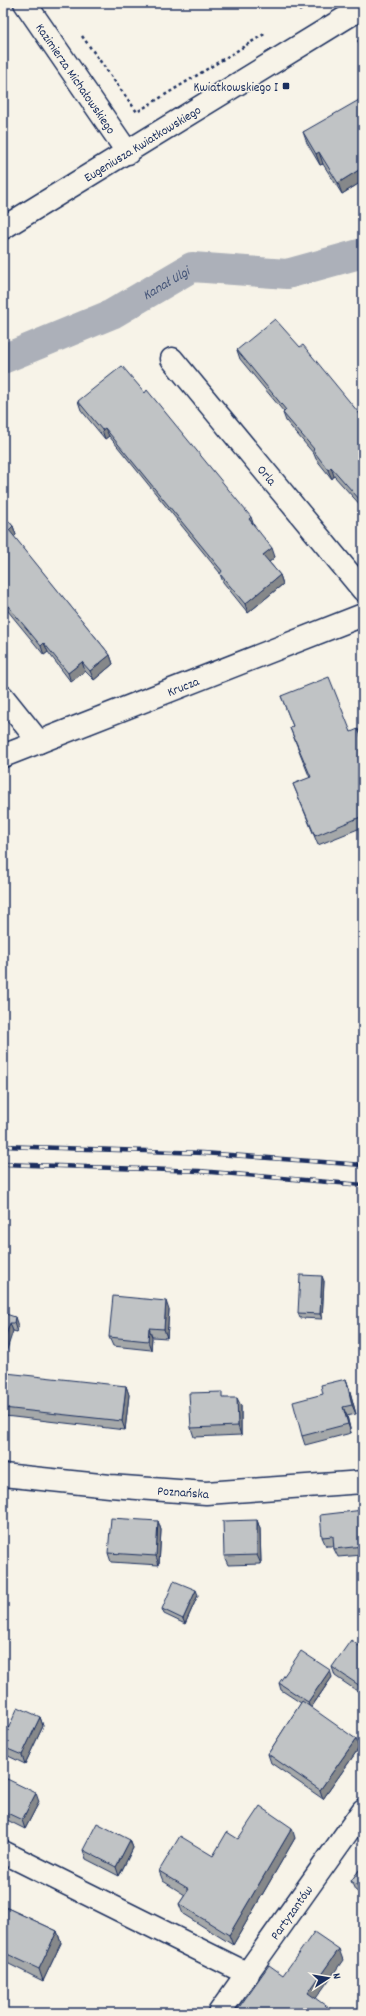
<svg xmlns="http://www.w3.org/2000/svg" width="366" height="2016" font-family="Dekko,sans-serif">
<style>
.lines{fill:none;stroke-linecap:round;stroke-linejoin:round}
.canal{stroke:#acb0b9;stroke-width:30}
.minor-casing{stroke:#1b2f5e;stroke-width:25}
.path{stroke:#1b2f5e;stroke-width:2.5;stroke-dasharray:3 3;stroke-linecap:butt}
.minor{stroke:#f7f3e8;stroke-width:22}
.rail-casing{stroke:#1b2f5e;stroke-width:4.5}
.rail{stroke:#f7f3e8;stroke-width:3;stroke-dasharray:9;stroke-linecap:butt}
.wall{fill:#a5a8a9;stroke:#1b2f5e}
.shaded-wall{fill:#86888a;stroke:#1b2f5e}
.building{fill:#c0c3c5;stroke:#1b2f5e}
.poi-dot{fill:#1b2f5e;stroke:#f7f3e8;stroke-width:1.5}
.labels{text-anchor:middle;stroke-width:3;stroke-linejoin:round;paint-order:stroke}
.street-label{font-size:13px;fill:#1b2f5e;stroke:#f7f3e8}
.poi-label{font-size:13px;fill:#1b2f5e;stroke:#f7f3e8;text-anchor:end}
.water-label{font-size:14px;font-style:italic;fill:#465679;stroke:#f7f3e8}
</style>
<rect width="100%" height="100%" fill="#f7f3e8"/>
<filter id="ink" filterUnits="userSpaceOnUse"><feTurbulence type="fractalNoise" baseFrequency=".025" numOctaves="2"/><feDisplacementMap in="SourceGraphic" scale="8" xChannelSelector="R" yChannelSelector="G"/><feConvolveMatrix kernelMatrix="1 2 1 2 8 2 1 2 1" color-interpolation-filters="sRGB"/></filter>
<g filter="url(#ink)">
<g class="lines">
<!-- canal -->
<path class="canal" id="s1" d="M3 359 112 314 192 267 287 274 363 253"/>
<!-- minor casing -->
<g class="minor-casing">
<g id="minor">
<path id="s2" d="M25 3 128 153"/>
<path id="s3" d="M3 228 363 7"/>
<path id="s4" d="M172 359 363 590"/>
<path d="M3 697 39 742"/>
<path id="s5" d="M3 756 363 615"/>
<path id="s6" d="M3 1475 110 1486 206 1493 363 1482"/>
<path d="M3 1852 248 1974"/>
<path id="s7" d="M219 2013 363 1810"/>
</g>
</g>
<!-- path -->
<path class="path" d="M297 3 301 12
M82 36 137 112 266 33
M358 40 363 48"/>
<!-- minor -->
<use href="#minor" class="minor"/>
<!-- rail casing -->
<g class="rail-casing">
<path id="rail" d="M3 1146 203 1153 363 1165
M3 1164 199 1171 363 1185"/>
</g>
<!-- rail -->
<use href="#rail" class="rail"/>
</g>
<!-- wall -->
<path class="wall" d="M363 107V181L342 194 323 164 320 165 307 143 303 132Z
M300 347 363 418V508L334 476 332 479 316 459 314 454 286 421 283 413 284 412 240 359 237 350Z
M78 401 254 526 275 557 269 562 280 575 283 584 248 613 223 582 220 574V573L109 436 105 439 81 410Z
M3 515 13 526 16 535 14 537 110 655 113 664 94 680 85 671 71 682 48 652 44 655 3 605Z
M281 696 351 732 363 741V827L318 845 293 784 310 778 290 728 293 726Z
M324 1281 322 1319 300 1318 298 1313Z
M169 1310 167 1338 152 1337 151 1350 113 1346 109 1337Z
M3 1313 18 1326 17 1332 13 1331Z
M346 1379 349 1388 356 1414 347 1416 351 1433 305 1445 302 1436 323 1394Z
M126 1386 129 1395 125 1430 5 1416 3 1411V1395Z
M224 1398 241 1406V1435L194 1437 191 1428Z
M363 1510V1555L338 1557 334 1549V1546H326L322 1537Z
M257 1520 260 1529 261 1564 228 1565 224 1556Z
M158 1521 161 1530 159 1565 111 1562 108 1553Z
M198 1595 185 1624 164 1614 162 1609Z
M363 1648V1695L335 1676 332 1667Z
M332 1677 311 1708 359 1748 323 1799 271 1763 268 1754 301 1703 281 1690 279 1683Z
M40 1717 43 1726 25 1764 4 1754 3 1753V1740Z
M3 1777 39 1802 25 1829 3 1818Z
M295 1838 233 1945 183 1914 179 1904 185 1895 163 1881 159 1871 213 1856 238 1839Z
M130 1840 133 1848 119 1876 86 1859 83 1850Z
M363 1865V1896L355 1890 351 1881Z
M3 1906 57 1931 61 1943 43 1981 3 1961Z"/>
<!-- shaded-wall -->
<path class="shaded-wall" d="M319 152 323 164 320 165 316 154Z
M362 168 363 171V181L342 194 338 183Z
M105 428 109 436 105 439 102 430Z
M331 467 334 476 332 479 328 470Z
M363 498V507L360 500Z
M251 517 254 526 249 519Z
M13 526 16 535 12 539 9 530Z
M272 548 275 557 267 564 263 555Z
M280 575 283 584 248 613 245 604Z
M44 643 48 652 44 655 41 646Z
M110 655 113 664 94 680 90 671Z
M82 662 85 671 71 682 68 673Z
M322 1276 324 1281 322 1319 320 1314Z
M166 1301 169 1310 167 1338 164 1329Z
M15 1317 18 1326 17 1332 14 1323Z
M10 1323 13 1331 3 1362V1343Z
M149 1328 152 1337 151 1350 148 1341Z
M346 1379 349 1388 356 1414 352 1405Z
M126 1386 129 1395 125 1430 122 1421Z
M237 1398 241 1406V1435L238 1426Z
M343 1407 347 1416 351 1433 348 1424Z
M257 1520 260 1529 261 1564 257 1555Z
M158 1521 161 1530 159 1565 156 1556Z
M196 1590 198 1595 185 1624 183 1619Z
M330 1670 332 1677 310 1709 308 1702Z
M40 1717 43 1726 25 1764 22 1755Z
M356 1739 359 1748 323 1799 320 1790Z
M36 1793 39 1802 25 1829 22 1820Z
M292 1828 295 1838 233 1945 229 1935Z
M130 1840 133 1848 119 1876 116 1867Z
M57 1931 61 1943 43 1981 39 1969Z
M339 1949 343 1960 312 2004 308 1993Z"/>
<!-- building -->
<path class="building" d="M359 100 363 107V170L362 168 338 183 319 152 316 154 303 132Z
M275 319 300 347 303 345 363 418V498L360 500 331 467 328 470 313 450 314 449 283 413 286 410 237 350Z
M122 366 145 393 147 390 251 517 249 519 272 548 263 555 280 575 245 604 220 574 222 571 105 428 102 430 78 401Z
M3 515 13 526 9 530 110 655 90 671 82 662 68 673 44 643 41 646 3 600Z
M329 677 351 732 358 729 363 741V816L315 836 293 784 311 777 290 728 293 726 281 696Z
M300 1275 322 1276 320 1314 298 1313Z
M113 1296 166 1301 164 1329 149 1328 148 1341 109 1337Z
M3 1313 15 1317 14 1323H10L3 1343Z
M6 1373 126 1386 122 1421 3 1408V1395Z
M346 1379 352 1405 343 1407 348 1424 302 1436 293 1402 323 1394 321 1385Z
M222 1392V1398H237L238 1426 191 1428 189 1393Z
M363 1510V1546L334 1549 333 1536 322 1537 320 1515Z
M111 1518 158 1521 156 1556 108 1553Z
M257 1520V1555L224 1556 223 1521Z
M174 1581 196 1590 183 1619 162 1609Z
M351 1640 363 1649V1648V1688L332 1667Z
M301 1651 330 1670 308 1702 279 1683Z
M302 1701 356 1739 320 1790 268 1754Z
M18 1707 40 1717 22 1755 3 1747V1740Z
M3 1777 36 1793 22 1820 3 1811Z
M260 1806 292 1828 229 1935 179 1904 189 1889 159 1871 180 1836 213 1856 227 1832 238 1839Z
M97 1823 130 1840 116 1867 83 1850Z
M363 1865V1889L351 1881Z
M3 1906 57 1931 39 1969 3 1952Z
M314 1932 339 1949 308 1993 336 2013H235L269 1965 283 1975Z"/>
</g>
<!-- markers -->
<rect class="poi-dot" x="282" y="82" width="8" height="8" rx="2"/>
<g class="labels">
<!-- street labels -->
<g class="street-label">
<text dy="5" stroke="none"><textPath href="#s2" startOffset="91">Kazimierza Michałowskiego</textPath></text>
<text dy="5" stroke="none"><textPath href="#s3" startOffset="163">Eugeniusza Kwiatkowskiego</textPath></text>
<text dy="5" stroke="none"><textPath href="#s4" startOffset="150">Orla</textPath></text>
<text dy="5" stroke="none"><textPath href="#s5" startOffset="193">Krucza</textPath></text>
<text dy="5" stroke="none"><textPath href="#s6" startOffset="181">Poznańska</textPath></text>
<text dy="5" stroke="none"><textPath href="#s7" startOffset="124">Partyzantów</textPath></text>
</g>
<!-- poi labels -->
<g class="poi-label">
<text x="278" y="91">Kwiatkowskiego I</text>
</g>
<!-- water labels -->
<g class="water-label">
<text dy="5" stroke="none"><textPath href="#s1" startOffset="180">Kanał Ulgi</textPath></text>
</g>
</g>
<!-- margin -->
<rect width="366" height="2016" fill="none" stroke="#f7f3e8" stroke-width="16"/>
<rect x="8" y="8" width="350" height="2000" fill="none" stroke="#1b2f5e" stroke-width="1.5" filter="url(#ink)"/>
<!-- north arrow -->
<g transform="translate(328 1978) rotate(78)" stroke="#f7f3e8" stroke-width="3" paint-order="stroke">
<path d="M0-3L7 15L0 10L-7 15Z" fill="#1b2f5e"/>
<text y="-6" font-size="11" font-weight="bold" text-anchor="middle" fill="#1b2f5e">N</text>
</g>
</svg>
